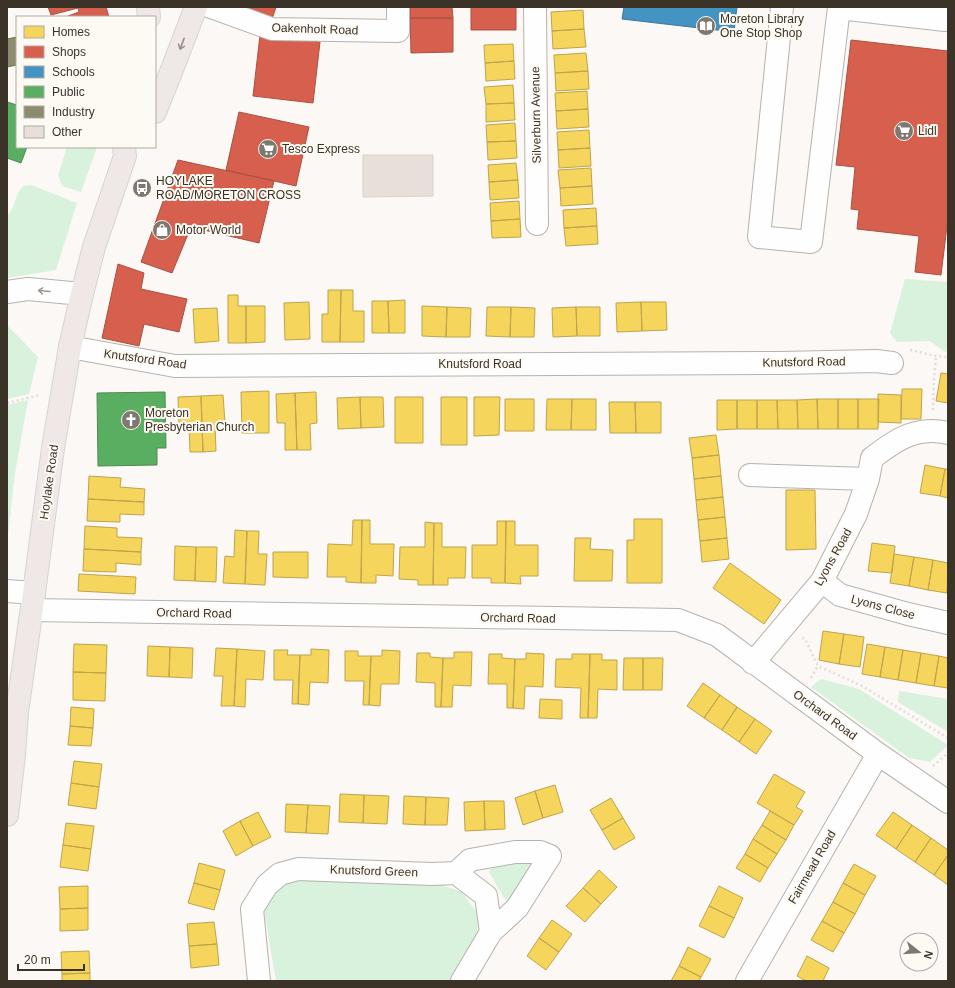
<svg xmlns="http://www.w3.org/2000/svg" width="955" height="988" font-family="Helvetica,sans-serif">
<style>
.green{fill:#d8f2dd}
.homes{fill:#f6d55c;stroke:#bea44c}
.shops{fill:#d6604d;stroke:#a85242}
.schools{fill:#4393c3;stroke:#417694}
.public{fill:#5aae61;stroke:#518950}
.industry{fill:#8c8c6e;stroke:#747159}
.building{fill:#e8dfd9;stroke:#d8d1cc}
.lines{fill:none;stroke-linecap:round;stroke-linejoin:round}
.minor-casing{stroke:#b7b3ac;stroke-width:24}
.major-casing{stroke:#d6d4d0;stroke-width:24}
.path{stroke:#dededc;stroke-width:2.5;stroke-dasharray:2 3;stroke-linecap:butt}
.minor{stroke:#fefefe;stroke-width:22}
.major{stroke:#f0e8e6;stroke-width:22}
.oneway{stroke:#968e87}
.oneway2{stroke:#9c9893}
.labels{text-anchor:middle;stroke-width:4;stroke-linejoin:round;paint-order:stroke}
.poi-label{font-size:12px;fill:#3b3328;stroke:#fdf9f3;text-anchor:start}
.street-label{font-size:12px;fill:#3b3328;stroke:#fdf9f3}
</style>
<rect width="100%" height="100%" fill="#fbf8f5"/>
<!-- green -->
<path class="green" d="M67 147H97L81 192 62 186 58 175Z
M31 185 77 203 56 270 7 278V217L13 207 18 193 23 186Z
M905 279 948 282V351L945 352 930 341 897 342 890 333Z
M7 325 38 357 29 394 7 399Z
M28 400 15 473 7 544V405Z
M821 679 859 689 948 745 930 762 909 758 811 687Z
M899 691 948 699V732L898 702Z
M522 859 534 865 512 912 489 872 495 862Z
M293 879 437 883 462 892 478 914 477 938 452 981H276L263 905 273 889Z"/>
<!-- homes -->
<path class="homes" d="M583 10 584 29 552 31 551 12Z
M584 29 586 47 553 49 552 31Z
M513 44 514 61 485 63 484 45Z
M586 53 588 71 555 73 554 55Z
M514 61 515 79 486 81 485 63Z
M588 71 589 89 556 91 555 73Z
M513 85 514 103 486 104 484 87Z
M587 91 588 109 556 111 555 93Z
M514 103 515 120 486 122V104Z
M588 109 589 127 557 129 556 111Z
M515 123 516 141 487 142 486 125Z
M589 130 590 148 558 150 557 132Z
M516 141 517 158 488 160 487 142Z
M590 148 591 166 559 168 558 150Z
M516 163 518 180 489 182 488 165Z
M591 168 592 186 560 188 558 170Z
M518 180 519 198 490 200 489 182Z
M592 186 593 204 561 206 560 188Z
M519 201 520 219 491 221 490 203Z
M596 208 597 226 564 228 563 210Z
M520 219 521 237 492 238 491 221Z
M597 226 598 244 566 246 564 228Z
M328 290H341L340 342H322V314H328Z
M341 290H353V311H364V342H340Z
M228 295H238V306H246V343H228Z
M405 300V333H389L388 301Z
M372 301H388L389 333H372Z
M309 302 310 339 285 340 284 303Z
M641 302 642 331 617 332 616 303Z
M641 302H666L667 330 642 331Z
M246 306H265V342L246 343Z
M422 306 447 307 446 337 422 336Z
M447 307 471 308 470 337H446Z
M487 307H511L510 337 486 336Z
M511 307 535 308 534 337H510Z
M576 307H600V336H577Z
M576 307 577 336 553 337 552 308Z
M217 308 219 341 195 343 193 309Z
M941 373 948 374V403L936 401Z
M902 389H922L921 419H901Z
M269 391V433H242L241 392Z
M316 392 317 423 310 424 311 450H297L295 393Z
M295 393 297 450H285V423H277L276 394Z
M878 394 901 395V423L878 422Z
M223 395 225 423 215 424 216 451 203 452 201 396Z
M201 396 203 452H190L189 425H179L178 397Z
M360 397H383L384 427 361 428Z
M360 397 361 428 338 429 337 398Z
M395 397H423V443H395Z
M441 397H467V445H441Z
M474 397H500L499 435 474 436Z
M505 399H534V431H505Z
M547 399H572L571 430H546Z
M572 399H596V430H571Z
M817 399 818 429H798L797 400Z
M817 399H838V429H818Z
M838 399H858V429H838Z
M858 399H879L878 429H858Z
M717 400H737V429L717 430Z
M737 400H757V429H737Z
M757 400H777L778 429H757Z
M777 400H797L798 429H778Z
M609 402H635L636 433H610Z
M635 402H661V433H636Z
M716 435 719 455 692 458 689 438Z
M719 455 721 476 694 479 692 458Z
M925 465 945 469 940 496 920 493Z
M945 469H948V498L940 496Z
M89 476 121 478 120 487 145 489 144 502 88 499Z
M721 476 723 497 696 500 694 479Z
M786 490H815L816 549 786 550Z
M723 497 725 517 698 520 696 500Z
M88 499 144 502V515L120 514V522L87 521Z
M725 517 727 538 700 541 698 520Z
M634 519H662V583H627V540H634Z
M353 520H362L361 583 346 582V577H327L328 544 352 545Z
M362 520H370V544H394L393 576 376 575V583H361Z
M497 521H506L505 583H491V578H472V545H497Z
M506 521H515V545H538V576H520L521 584 505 583Z
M425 522 434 523 433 585H418V580L399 579 400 547H425Z
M434 523H442V547H466L465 578H448V585H433Z
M85 526 117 528V537L142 538 141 552 84 549Z
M235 530 247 531 245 584 223 583 225 556 234 557Z
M247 531H259L258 554H267L265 585 245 584Z
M575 538H591L590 549 613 550 612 581H574Z
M727 538 729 559 702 562 700 541Z
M872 543 895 546 892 573 868 571Z
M175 546 196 547 195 581 174 580Z
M196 547H217L216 582 195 581Z
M84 549 141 552V565L116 563V572L83 571Z
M273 552H308V578L273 577Z
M894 554 914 557 909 586 890 583Z
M914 557 933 560 928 590 909 586Z
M933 560 948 563 947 593 928 590Z
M730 563 781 600 764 624 713 588Z
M79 574 136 577 135 594 78 591Z
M823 631 844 634 839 664 819 660Z
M844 634 864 637 860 667 839 664Z
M74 644 107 645 106 673 73 672Z
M867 644 885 647 880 677 862 674Z
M148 646 170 647 169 677 147 676Z
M170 647 193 648 192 678 169 677Z
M885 647 903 650 898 680 880 677Z
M216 648 237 649 234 706H221L223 676H214Z
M237 649 265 651 263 680 246 679 245 707 234 706Z
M311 649 329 650 328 683 310 682 309 705 298 704 300 655H311Z
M274 650H288L287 655H300L298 704H292L293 680H274Z
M382 650 400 651 399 684H381L380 706 369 705 371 656H382Z
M903 650 921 653 916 683 898 680Z
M345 651H358V656H371L369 705H363L364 681H345Z
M454 652H472L471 686 453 685 452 707H441L443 658H454Z
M417 653H430V657L443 658 441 707H435V683L416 682Z
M526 653 544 654 543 687 525 686 524 709 513 708 515 659H526Z
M921 653 939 656 934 686 916 683Z
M489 654H502V658L515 659 513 708H507V684H488Z
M572 654H590L588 718H580L581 688 555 687 556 659H572Z
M590 654H602V660H617V690L598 689 597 718H588Z
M939 656 948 658V688L934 686Z
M624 658H643V690H623Z
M643 658H663L662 690H643Z
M73 672 106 673 105 701 73 700Z
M703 683 720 695 704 718 687 706Z
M720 695 737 707 722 730 704 718Z
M540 699 562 700V719L539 718Z
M71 707 94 709 93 728 70 726Z
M737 707 755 719 739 742 722 730Z
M755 719 772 731 756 754 739 742Z
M70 726 93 728 91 746 68 745Z
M74 761 102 764 99 787 71 783Z
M774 774 805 792 796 807 803 811 794 825 757 803Z
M71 783 99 787 96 809 68 805Z
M555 785 563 812 543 818 535 791Z
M535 791 543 818 523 825 515 798Z
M340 794 364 795 363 823 339 822Z
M364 795 389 796 387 824 363 823Z
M404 796 426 797 425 825 403 824Z
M426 797 449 798 447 825H425Z
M611 798 623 818 602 830 590 810Z
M484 801H504L505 829 485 830Z
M484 801 485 830 465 831 464 802Z
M286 804 308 805 306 833 285 832Z
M308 805 330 806 328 834 306 833Z
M770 811 794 825 786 840 762 825Z
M258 812 271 837 253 846 240 821Z
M893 812 912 825 896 849 876 835Z
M623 818 635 838 614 850 602 830Z
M240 821 253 846 236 856 223 831Z
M66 823 94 826 91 849 63 845Z
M762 825 786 840 777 854 753 839Z
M912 825 931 838 915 862 896 849Z
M931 838 948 850V855L934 875 915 862Z
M753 839 777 854 768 868 745 854Z
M63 845 91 849 88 871 60 867Z
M745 854 768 868 760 882 736 868Z
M948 855V885L934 875Z
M199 863 225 870 220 890 194 883Z
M854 864 876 876 865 895 843 883Z
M599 870 617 887 601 904 583 888Z
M194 883 220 890 214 910 188 903Z
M843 883 865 895 855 914 833 902Z
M88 886V908L60 909 59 887Z
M719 886 743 898 734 918 709 906Z
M583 888 601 904 585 922 566 906Z
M833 902 855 914 844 933 822 921Z
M709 906 734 918 724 938 699 926Z
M88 908V930L60 931V909Z
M552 920 572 934 559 952 539 938Z
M822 921 844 933 833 952 811 940Z
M214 922 217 944 189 946 187 924Z
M539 938 559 952 546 970 527 956Z
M217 944 219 965 191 968 189 946Z
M688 947 711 959 701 977 679 966Z
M89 951 90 973 62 974 61 952Z
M807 956 829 968 823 981H806L797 976Z
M679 966 701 977 699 981H671Z
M90 973V981H62V974Z"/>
<!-- shops -->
<path class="shops" d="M48 7H106L109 17H68V16L79 12 78 8 51 15Z
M227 7H276L271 22Z
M410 7H452L453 18H410Z
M471 7H516V30H471Z
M410 18H453V52L411 53Z
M260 35 320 42 313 103 253 96Z
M851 40 948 51V218L941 275 915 272 919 236 857 229 859 210 851 209 855 167 836 165Z
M239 112 309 127 296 186 226 170Z
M178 160 274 181 259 243 191 227 172 273 141 262Z
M118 264 144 273 141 289 187 299 179 332 144 324 139 346 102 338Z"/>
<!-- schools -->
<path class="schools" d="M624 7H737L734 32 622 19Z"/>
<!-- public -->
<path class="public" d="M7 102 17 105V147H27L21 163 7 158Z
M165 392 166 448H157V465L98 466 97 393Z"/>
<!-- industry -->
<path class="industry" d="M17 37V65L7 67V39Z"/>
<!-- building -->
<path class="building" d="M363 155H433V196L363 197Z"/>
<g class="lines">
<!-- minor casing -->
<g class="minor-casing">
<path id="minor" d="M211 7 272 29 398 31V7
M535 7 537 224
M782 7 759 237 811 242 839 7
M839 8 945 20 946 7
M7 292 28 289 82 294
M70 347 175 366 780 363 876 361 892 363
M750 475 868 479
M822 581 840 595 908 614 948 623
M7 591 34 593
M32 610 678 620 717 635 878 754 948 802
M753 663 822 581 856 514 868 479 872 458C891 444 907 431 932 431 937 431 943 432 948 433
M456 873 470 860 515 852H540L550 856 517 908 491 932
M259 981 252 909 267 885 280 874 298 869 432 874 456 873 486 896 491 932 462 981
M747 981 878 754"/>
</g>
<!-- major casing -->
<g class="major-casing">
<path id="major" d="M148 7 149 17
M155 112 173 67 196 7
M7 815 14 755 17 712 34 593 53 448 70 347 82 294 94 247 125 156 124 147"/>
</g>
<!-- path -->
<path class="path" d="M910 350 936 356 948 357
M7 403 40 395
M933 410 934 378 936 356
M802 638 805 639 818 666 862 686 948 738
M811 678 818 666
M933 766 948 753"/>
<!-- minor -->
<use href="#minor" class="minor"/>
<!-- major -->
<use href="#major" class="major"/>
</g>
<!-- one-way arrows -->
<defs><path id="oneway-shaft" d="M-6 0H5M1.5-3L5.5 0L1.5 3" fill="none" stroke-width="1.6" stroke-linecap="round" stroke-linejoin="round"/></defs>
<use class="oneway" href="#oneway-shaft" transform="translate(182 44) rotate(110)"/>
<use class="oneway2" href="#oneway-shaft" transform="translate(44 291) rotate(-175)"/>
<!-- icons -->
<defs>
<g id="library-disc" transform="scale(1)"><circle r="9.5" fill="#7e7870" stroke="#fdf9f3"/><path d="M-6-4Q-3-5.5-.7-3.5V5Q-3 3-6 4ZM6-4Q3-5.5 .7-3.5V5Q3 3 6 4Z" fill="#fff"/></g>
<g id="supermarket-disc" transform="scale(1)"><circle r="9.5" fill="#7e7870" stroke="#fdf9f3"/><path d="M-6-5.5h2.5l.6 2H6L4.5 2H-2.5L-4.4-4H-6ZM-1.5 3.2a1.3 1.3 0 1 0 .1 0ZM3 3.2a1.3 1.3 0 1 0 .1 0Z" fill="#fff"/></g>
<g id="bus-disc" transform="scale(1)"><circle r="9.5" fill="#7e7870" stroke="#fdf9f3"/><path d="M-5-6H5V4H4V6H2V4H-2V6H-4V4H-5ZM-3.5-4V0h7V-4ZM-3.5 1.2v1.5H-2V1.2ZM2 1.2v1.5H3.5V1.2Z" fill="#fff"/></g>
<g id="shop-disc" transform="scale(1)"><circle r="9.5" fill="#7e7870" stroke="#fdf9f3"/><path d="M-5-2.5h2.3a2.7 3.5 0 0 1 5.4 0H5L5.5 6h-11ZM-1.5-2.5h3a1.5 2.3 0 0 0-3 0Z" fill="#fff"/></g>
<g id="church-disc" transform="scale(1)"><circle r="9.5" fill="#7e7870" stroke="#fdf9f3"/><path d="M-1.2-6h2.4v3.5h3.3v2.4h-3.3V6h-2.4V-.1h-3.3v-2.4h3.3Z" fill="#fff"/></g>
</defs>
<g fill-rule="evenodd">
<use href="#library-disc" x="706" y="26"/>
<use href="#supermarket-disc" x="904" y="131"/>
<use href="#supermarket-disc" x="268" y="149"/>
<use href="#bus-disc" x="142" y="188"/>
<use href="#shop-disc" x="162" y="230"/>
<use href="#church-disc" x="131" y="420"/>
</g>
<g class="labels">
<!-- poi labels -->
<g class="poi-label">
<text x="720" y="23">Moreton Library<tspan x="720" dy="14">One Stop Shop</tspan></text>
<text x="918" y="135">Lidl</text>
<text x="282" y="153">Tesco Express</text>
<text x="156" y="185">HOYLAKE<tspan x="156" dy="14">ROAD/MORETON CROSS</tspan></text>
<text x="176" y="234">Motor World</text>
<text x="145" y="417">Moreton<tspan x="145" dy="14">Presbyterian Church</tspan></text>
</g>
<!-- street labels -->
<g class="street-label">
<text transform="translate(315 29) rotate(2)" y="4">Oakenholt Road</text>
<text transform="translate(536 115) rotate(-91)" y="4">Silverburn Avenue</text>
<text transform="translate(145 359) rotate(8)" y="4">Knutsford Road</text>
<text transform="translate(804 362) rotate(-1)" y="4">Knutsford Road</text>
<text x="480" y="368">Knutsford Road</text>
<text transform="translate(49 482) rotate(-82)" y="4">Hoylake Road</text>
<text transform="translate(833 557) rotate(-61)" y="4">Lyons Road</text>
<text transform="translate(883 607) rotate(15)" y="4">Lyons Close</text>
<text transform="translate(194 613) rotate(1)" y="4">Orchard Road</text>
<text transform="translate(518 618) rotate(1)" y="4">Orchard Road</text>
<text transform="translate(825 715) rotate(36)" y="4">Orchard Road</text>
<text transform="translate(812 867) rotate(-60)" y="4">Fairmead Road</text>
<text transform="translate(374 871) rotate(2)" y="4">Knutsford Green</text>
</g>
</g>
<!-- border -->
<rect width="955" height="988" fill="none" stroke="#3b3328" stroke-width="16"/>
<!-- legend -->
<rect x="16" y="16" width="140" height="132" fill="#fdf9f3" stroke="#afaaa2"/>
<rect x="24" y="26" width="20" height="12" fill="#f6d55c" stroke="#afaaa2"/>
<text x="52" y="36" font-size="12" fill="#3b3328">Homes</text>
<rect x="24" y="46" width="20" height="12" fill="#d6604d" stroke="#afaaa2"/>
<text x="52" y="56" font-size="12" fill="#3b3328">Shops</text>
<rect x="24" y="66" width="20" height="12" fill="#4393c3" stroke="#afaaa2"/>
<text x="52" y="76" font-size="12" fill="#3b3328">Schools</text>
<rect x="24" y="86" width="20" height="12" fill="#5aae61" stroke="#afaaa2"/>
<text x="52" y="96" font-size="12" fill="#3b3328">Public</text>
<rect x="24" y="106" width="20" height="12" fill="#8c8c6e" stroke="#afaaa2"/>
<text x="52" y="116" font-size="12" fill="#3b3328">Industry</text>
<rect x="24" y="126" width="20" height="12" fill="#e8dfd9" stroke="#afaaa2"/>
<text x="52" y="136" font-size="12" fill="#3b3328">Other</text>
<!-- north arrow -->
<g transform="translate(919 952) rotate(107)"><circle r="19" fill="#fdf9f3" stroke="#afaaa2"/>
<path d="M0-3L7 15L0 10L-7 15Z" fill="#7e7870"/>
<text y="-6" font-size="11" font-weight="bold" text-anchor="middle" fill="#3b3328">N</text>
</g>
<!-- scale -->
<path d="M18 964v6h66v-6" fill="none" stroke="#3b3328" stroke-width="2"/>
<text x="24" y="964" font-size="12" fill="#3b3328" stroke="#fdf9f3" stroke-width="3" paint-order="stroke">20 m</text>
</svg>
